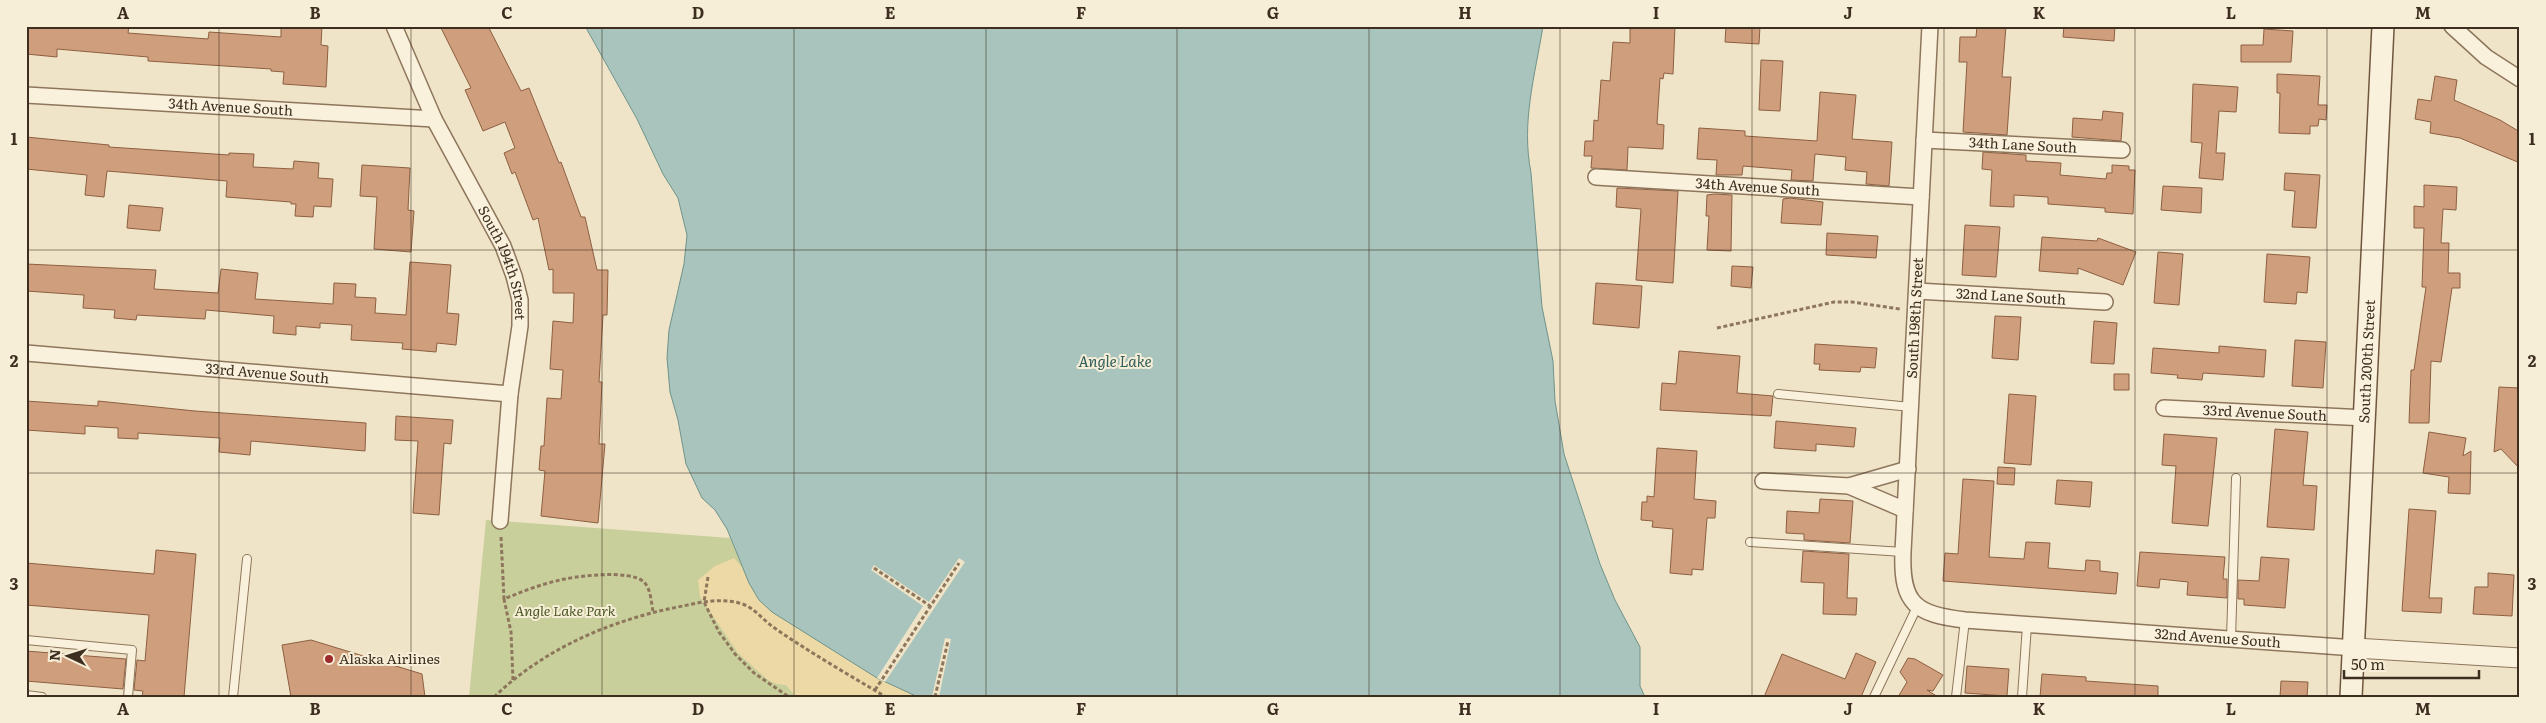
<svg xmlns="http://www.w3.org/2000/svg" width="2546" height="723" font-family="Literata,serif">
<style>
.green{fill:#c9cf9b}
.sand{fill:#ecd9a5}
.water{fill:#a9c4bc;stroke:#6f938a}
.pier{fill:#f0e4c8}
.building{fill:#cf9f7d;stroke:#8d5f41}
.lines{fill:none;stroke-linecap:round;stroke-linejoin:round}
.service-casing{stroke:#8d765c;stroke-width:10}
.minor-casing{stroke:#8d765c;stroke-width:18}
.tertiary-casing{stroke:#8d765c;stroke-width:21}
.secondary-casing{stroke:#6f573f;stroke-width:24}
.path{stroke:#8d765c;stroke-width:3;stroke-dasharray:4 2.5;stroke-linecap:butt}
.service{stroke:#faf1dc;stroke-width:8}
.minor{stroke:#faf1dc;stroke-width:15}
.tertiary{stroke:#faf1dc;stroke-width:19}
.secondary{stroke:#faf1dc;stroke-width:21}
.grid{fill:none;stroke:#3d2e20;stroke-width:1;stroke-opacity:0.55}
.poi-dot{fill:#9e2a2b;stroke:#f7eed8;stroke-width:2}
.labels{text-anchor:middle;stroke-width:4;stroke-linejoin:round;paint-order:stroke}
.street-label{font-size:14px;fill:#3d2e20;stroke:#f7eed8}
.park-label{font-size:14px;font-style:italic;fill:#4d5a26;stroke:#f7eed8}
.poi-label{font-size:14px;fill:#3d2e20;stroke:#f7eed8;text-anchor:start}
.water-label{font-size:15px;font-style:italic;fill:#2f5d5a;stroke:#f7eed8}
.neatline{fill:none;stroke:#3d2e20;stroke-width:2}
.grid-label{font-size:16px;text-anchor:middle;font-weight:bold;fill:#3d2e20}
</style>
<rect width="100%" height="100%" fill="#f0e4c8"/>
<!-- green -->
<path class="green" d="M486 520 730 538 749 583 918 697H469Z"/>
<!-- sand -->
<path class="sand" d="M734 558 743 568 749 583 772 612 877 678 914 695 912 697H796L786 685 777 684 768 680 738 653 700 597 698 580 715 566Z"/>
<!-- water -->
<path class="water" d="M585 26H1543C1535 76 1521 122 1531 173L1542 307 1553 361 1555 401 1564 454 1600 564 1615 600 1640 647V686L1645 697H918L877 678 772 612 759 600 749 583 727 529 715 510 702 498 686 464 678 420 670 392 667 358 669 330 684 264 687 235 678 198 663 174 637 119Z"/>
<!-- pier -->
<path class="pier" d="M959 558 965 562 885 682 877 678 923 606 871 570 874 565 929 602Z
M945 638 951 639 939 697H932Z"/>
<!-- building -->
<path class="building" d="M26 26H129L128 33 208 39 209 32 281 37V26H322L321 45 328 46 326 87 283 84 284 72 271 71V69L148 61V57L57 49V57L26 54Z
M440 26H488L521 91 529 88 559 163 561 162 581 217H585L597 270H608L607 315H603L599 382H602L599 444H605L598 523 541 516 545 471 539 470 541 446H544L547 398 561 399 563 370 550 369 553 321 573 323 574 293H553V269L549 270 538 218 533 220 515 172 512 174 504 153 515 148 505 122 483 131 465 90 471 88Z
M1630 26H1675L1673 74 1664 73 1663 79 1660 78 1657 124 1664 125 1663 149 1628 147 1627 170 1591 168 1592 156H1584L1585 141H1593L1594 120 1598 121 1601 80 1610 81 1613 42 1630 43Z
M1726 26H1760L1759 44 1725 42Z
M1977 26H2006L2002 77H2011L2007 135 1963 132 1967 62H1959L1960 37H1976Z
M2064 26H2115L2114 41 2063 37Z
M2264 29 2293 31 2291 62H2241V45H2263Z
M1761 60 1783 61 1780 111 1759 110Z
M2277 74 2320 76 2318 105H2327L2326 120 2319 119 2318 126H2310V134L2279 133 2280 93H2277Z
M2435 76 2457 80 2454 100 2500 120 2520 132V163L2460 138 2430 133 2431 122 2415 119 2418 99 2431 101Z
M2193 84 2238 87 2236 112 2219 111 2216 153H2225L2223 180 2199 178 2202 143 2191 142Z
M1820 92 1856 95 1852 139 1892 142 1889 186 1866 184 1867 172 1845 170 1846 157 1815 154 1813 181 1791 180 1792 170 1743 166 1742 175H1716L1717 160 1697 159 1699 128 1745 131V136L1817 141Z
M2103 111 2123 113 2121 141 2072 137 2073 118 2102 120Z
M26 137 109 145V147L229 155V153L254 154 253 167 293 169 294 161 319 163 318 178 333 179 331 207 314 206 313 217 295 216 296 204H291V202L226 197 227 181 107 171 104 197 85 195 87 175 26 169Z
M1983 152 2026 155V161L2061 163 2060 175 2106 179 2107 173H2112V165L2129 166V170H2135L2133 214 2105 212V208L2048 204V197L2014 195V207L1990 206 1992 170 1982 169Z
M362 165 410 168 408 210 414 211 411 252 374 249 377 197 360 196Z
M2285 173 2320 175 2316 228 2292 227 2295 191 2284 190Z
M2424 185 2457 187 2456 210 2443 209 2441 243H2449L2448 273H2460V288H2452L2441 362 2431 361 2429 423H2409L2411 370H2414L2426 287H2422L2424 228H2414V206L2424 207Z
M2163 186 2202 188 2201 213 2161 210Z
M1617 188 1678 191 1673 283 1636 280 1641 209 1616 207Z
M1715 194 1732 195 1731 251 1707 250 1709 216H1706L1707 195Z
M1790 198 1823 202 1821 225 1781 223 1783 199Z
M129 205 163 208 160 231 127 228Z
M1965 225 2000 227 1996 277 1962 275Z
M1827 233 1878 236 1876 258 1826 255Z
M2042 237 2097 241 2098 238 2136 252 2123 285 2078 268V274L2039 271Z
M2158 252 2183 254 2179 305 2154 303Z
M2267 254 2310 257 2307 293 2297 292 2296 304 2264 302Z
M410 262 451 265 447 313 459 314 456 345 437 343 436 352 402 349 403 343 351 340 352 325 320 323V328L296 326V335L273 333 274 316 206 310 205 319 137 315 136 320 114 318 115 310 83 308 84 295 26 291V264L156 270 154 289 218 293 221 269 258 273 255 299 333 304 334 283 356 284 355 297 376 298 375 313 406 315Z
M1732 266 1753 267 1751 288 1731 286Z
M1596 283 1642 286 1639 328 1593 324Z
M1995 316 2021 317 2018 360 1992 358Z
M2094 321 2117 323 2114 364 2091 363Z
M2295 340 2326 342 2323 388 2292 386Z
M1815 344 1877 348 1875 368 1861 367 1860 372 1819 370 1820 364H1814Z
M2219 346 2266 350 2264 377 2203 373 2202 380 2177 378 2178 375 2151 373 2153 348 2219 353Z
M1679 351 1740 356 1737 393 1773 396 1771 416 1660 410 1662 383 1676 384Z
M2114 374H2129V390H2114Z
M2499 387 2520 388V469L2501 449 2494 452Z
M2009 394 2036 396 2031 465 2004 463Z
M26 401 98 406V401L195 411 366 423 365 451 251 441 250 455 219 452 220 438 138 433V439L118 438V428L85 426V434L26 430Z
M396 416 453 420 451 444 444 443 439 515 413 513 418 441 395 440Z
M1776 421 1856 428 1854 447 1816 444V451L1774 448Z
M2275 429 2308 432 2303 485 2317 486 2314 530 2267 527Z
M2429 432 2466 438 2463 456 2471 451 2470 494 2448 493 2449 477 2423 473Z
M2164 434 2217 438 2208 526 2172 523 2176 466 2162 465Z
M1657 448 1697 451 1694 499 1716 501 1715 518H1707L1703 570 1692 569V575L1670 573 1673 529 1652 527 1653 521 1641 520 1642 502H1647V496L1654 497Z
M1998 467 2015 468 2014 485 1997 484Z
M1963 479 1994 481 1989 557 2024 559 2026 542 2050 543 2048 568 2085 571 2086 560 2100 561V571L2118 573 2116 594 1943 581 1945 553 1958 554Z
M2057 480 2092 482 2090 507 2055 504Z
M1820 499 1853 501 1850 543 1804 540V534L1786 533 1787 511 1819 513Z
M2409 509 2436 511 2429 598H2442L2441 613 2402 611Z
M156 550 196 554 184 697H142L143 691 134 690 137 660 145 661 149 615 26 605V563L154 574Z
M1803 551 1849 554 1847 598H1857L1856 615 1823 614 1824 583 1801 582Z
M2140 552 2225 557 2223 579H2227V598L2187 595 2188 582 2160 579 2159 588 2137 586Z
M2261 557 2289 559 2285 608 2244 605V599H2238V580L2259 581Z
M2488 573 2514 575 2512 616 2473 614 2475 587H2488Z
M311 640 422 674 425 697H291L282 645Z
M26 651 126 659 123 689 26 681Z
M1856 653 1876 662 1861 697H1764L1782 654 1845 679Z
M1908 658 1915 659 1943 675 1933 691 1927 690 1938 697H1898L1907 682 1900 672Z
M1967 666 2009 669 2007 696 1965 693Z
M2042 674 2086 677V681L2158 686V697H2040Z
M2281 681 2308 682 2307 697H2280Z"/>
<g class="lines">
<!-- service casing -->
<g class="service-casing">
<path id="service" d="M1778 394 1911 407
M1750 542 1903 552
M2231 639 2236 478
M26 640 132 650 128 697
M26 695 42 697
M233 697 247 559
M1874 697 1917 607
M1956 697 1965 620
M2022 697 2027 625"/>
</g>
<!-- minor casing -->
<g class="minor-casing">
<g id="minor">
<path id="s1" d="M394 26 434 119 503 246 514 276 520 300V326L510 394 500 521"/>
<path id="s2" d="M1930 26 1903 552C1901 605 1916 614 1965 620L2355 648"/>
<path d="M2452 26 2486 57 2520 79"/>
<path id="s3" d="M26 95 434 119"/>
<path id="s4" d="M1924 140 2122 150"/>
<path id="s5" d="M1596 177 1921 197"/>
<path id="s6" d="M1917 291 2105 302"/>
<path id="s7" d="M26 353 510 394"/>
<path id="s8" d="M2164 408 2366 418"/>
<path d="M1763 481 1849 486 1905 510"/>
<path d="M1849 486 1908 469"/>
</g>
</g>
<!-- tertiary casing -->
<g class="tertiary-casing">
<path id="tertiary" d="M2355 648 2520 658"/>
</g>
<!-- secondary casing -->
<g class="secondary-casing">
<g id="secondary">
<path id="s9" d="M2351 697 2383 26"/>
</g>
</g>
<!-- path -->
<path class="path" d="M1717 328 1834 302H1852L1900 309
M501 537 504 599
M874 568 930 606
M708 577 704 602 719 632 735 654 754 673 789 697
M513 680 511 632 504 599C521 592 539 585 556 581 574 576 630 569 644 582 651 589 651 602 653 611
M875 690 959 563
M494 697C546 647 614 619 683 606 701 602 721 598 739 603 753 606 762 619 773 627 809 652 849 675 886 697
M935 697 948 641"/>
<!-- service -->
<use href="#service" class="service"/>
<!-- minor -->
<use href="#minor" class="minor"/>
<!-- tertiary -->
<use href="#tertiary" class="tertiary"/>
<!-- secondary -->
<use href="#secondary" class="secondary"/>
</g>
<!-- grid -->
<path class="grid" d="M219 26V697M411 26V697M602 26V697M794 26V697M986 26V697M1177 26V697M1369 26V697M1560 26V697M1752 26V697M1944 26V697M2135 26V697M2327 26V697M26 250H2520M26 473H2520"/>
<!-- markers -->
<circle class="poi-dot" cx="329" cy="659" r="5"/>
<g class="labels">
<!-- street labels -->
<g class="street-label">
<text dy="5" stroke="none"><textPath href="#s3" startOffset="205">34th Avenue South</textPath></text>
<text dy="5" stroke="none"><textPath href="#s4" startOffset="99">34th Lane South</textPath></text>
<text dy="5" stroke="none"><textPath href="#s5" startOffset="162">34th Avenue South</textPath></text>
<text dy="5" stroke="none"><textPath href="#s1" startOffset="262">South 194th Street</textPath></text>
<text dy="5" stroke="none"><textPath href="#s6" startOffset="94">32nd Lane South</textPath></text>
<text transform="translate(1915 318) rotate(-87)" y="5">South 198th Street</text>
<text dy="5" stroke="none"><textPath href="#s9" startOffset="336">South 200th Street</textPath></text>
<text dy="5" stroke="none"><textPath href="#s7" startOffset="242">33rd Avenue South</textPath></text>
<text dy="5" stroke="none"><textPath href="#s8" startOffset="101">33rd Avenue South</textPath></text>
<text dy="5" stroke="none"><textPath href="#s2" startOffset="888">32nd Avenue South</textPath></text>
</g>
<!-- park labels -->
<g class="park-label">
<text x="565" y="616">Angle Lake Park</text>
</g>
<!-- poi labels -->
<g class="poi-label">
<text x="339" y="664">Alaska Airlines</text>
</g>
<!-- water labels -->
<g class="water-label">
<text x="1115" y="367">Angle Lake</text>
</g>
</g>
<!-- border -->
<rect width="2546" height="723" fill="none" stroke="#f7eed8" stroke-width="55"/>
<!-- north arrow -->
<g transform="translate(68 656) rotate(274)" stroke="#f7eed8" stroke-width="4" paint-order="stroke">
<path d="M0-4L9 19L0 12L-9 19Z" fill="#3d2e20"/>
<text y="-8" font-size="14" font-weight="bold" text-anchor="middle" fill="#3d2e20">N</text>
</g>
<!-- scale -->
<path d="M2344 670v8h135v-8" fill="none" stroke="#3d2e20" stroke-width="2.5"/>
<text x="2351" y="670" font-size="15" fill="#3d2e20" stroke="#f7eed8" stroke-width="4" paint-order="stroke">50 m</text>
<rect x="28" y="28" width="2490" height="668" class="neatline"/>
<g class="grid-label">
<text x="123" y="19">A</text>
<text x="315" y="19">B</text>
<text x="507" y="19">C</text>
<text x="698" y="19">D</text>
<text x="890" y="19">E</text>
<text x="1081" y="19">F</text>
<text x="1273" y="19">G</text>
<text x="1465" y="19">H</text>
<text x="1656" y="19">I</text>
<text x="1848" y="19">J</text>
<text x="2039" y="19">K</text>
<text x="2231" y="19">L</text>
<text x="2423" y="19">M</text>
<text x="14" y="145">1</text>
<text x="2532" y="145">1</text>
<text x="14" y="367">2</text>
<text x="2532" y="367">2</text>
<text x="14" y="590">3</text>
<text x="2532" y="590">3</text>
<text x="123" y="715">A</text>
<text x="315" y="715">B</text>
<text x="507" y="715">C</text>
<text x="698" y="715">D</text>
<text x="890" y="715">E</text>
<text x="1081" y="715">F</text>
<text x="1273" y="715">G</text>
<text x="1465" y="715">H</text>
<text x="1656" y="715">I</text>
<text x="1848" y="715">J</text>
<text x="2039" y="715">K</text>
<text x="2231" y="715">L</text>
<text x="2423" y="715">M</text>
</g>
</svg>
